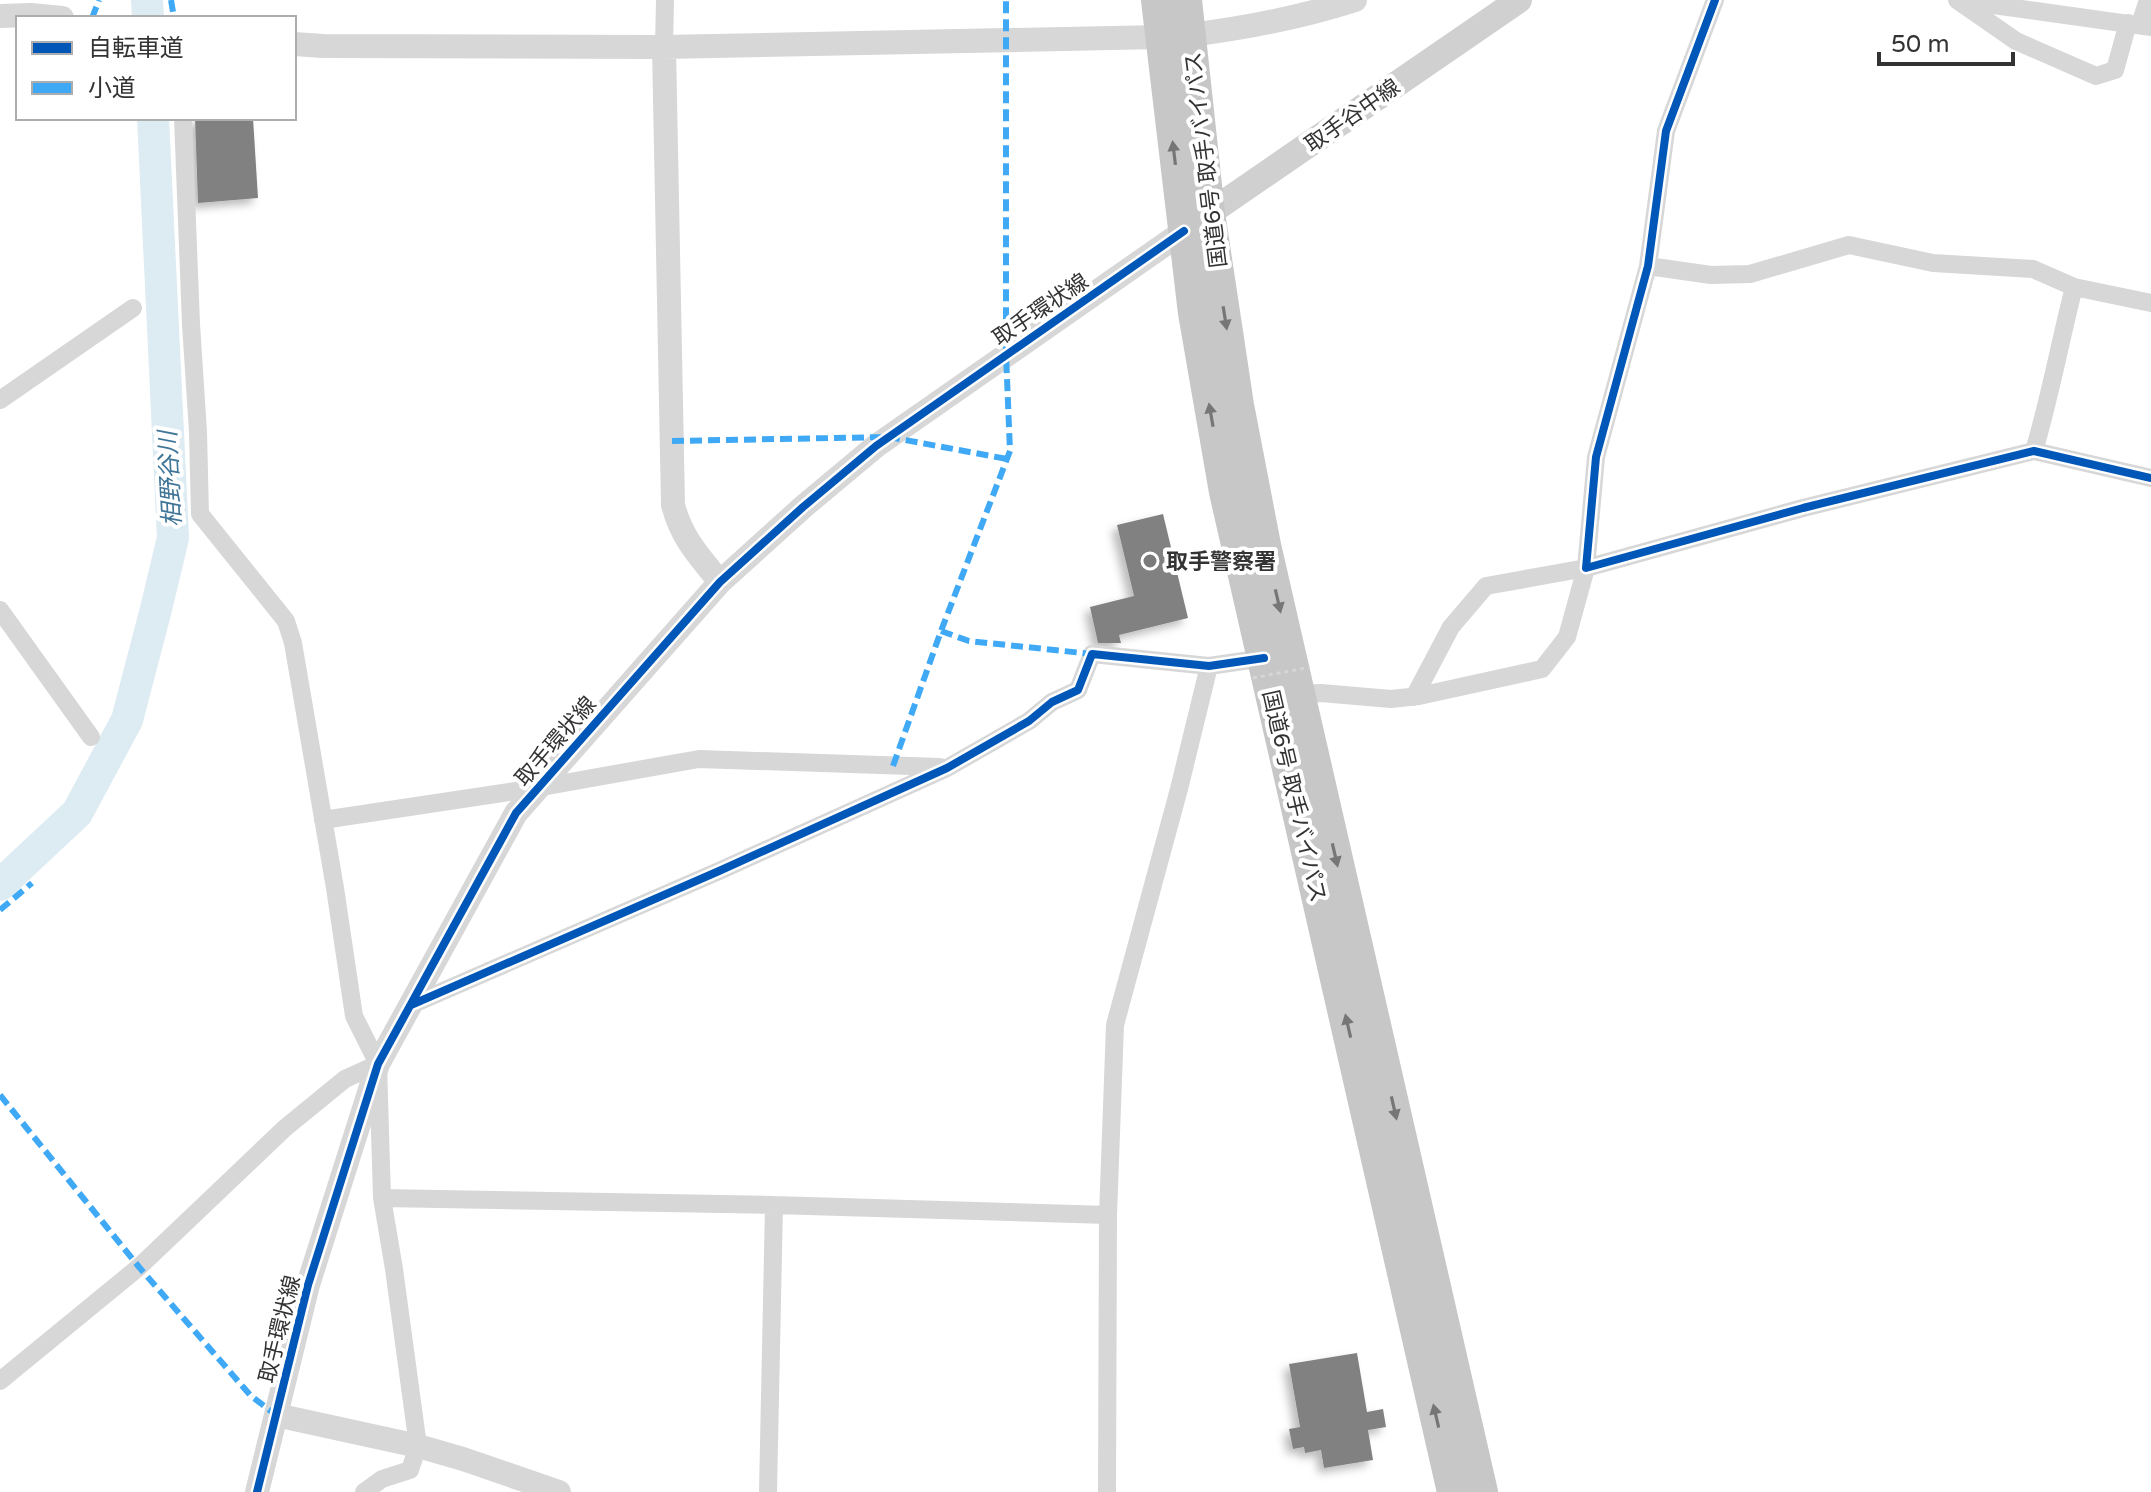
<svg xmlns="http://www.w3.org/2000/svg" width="2151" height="1492" font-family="'Varela Round','Noto Sans JP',sans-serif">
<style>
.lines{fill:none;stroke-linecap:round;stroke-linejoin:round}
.river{stroke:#ddebf3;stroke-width:32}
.building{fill:#818181;filter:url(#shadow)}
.minor{stroke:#d7d7d7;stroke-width:18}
.tertiary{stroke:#d7d7d7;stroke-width:24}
.secondary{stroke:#d0d0d0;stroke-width:26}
.trunk{stroke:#c7c7c7;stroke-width:32}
.path-bridge{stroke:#d6d6d6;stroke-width:3;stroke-dasharray:4 4;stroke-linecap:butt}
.quiet{stroke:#3fa9f5;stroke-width:6;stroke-dasharray:12 6;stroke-linecap:butt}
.cycleway-casing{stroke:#fff;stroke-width:13}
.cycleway{stroke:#0057b8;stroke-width:8}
.oneway{fill:#767676}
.poi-dot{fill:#7a7a7a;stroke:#fff;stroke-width:3}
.labels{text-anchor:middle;stroke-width:8;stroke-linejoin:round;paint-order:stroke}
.street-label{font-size:22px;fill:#333;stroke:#fff}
.poi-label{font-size:22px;font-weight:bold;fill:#333;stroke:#fff;text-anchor:start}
.water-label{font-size:24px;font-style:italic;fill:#3f7597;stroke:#fff}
</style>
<defs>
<filter id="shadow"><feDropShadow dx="-5.5" dy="5.5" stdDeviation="4" flood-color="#0004"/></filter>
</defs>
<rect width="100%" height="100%" fill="#fff"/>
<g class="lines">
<!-- river -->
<path class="river" d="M147 0 148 18
M0 885 77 813 127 720 156 609 173 538 153 118"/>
</g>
<!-- building -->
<path class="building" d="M195 118H253L258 198 198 203Z
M1163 514 1188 618 1119 635 1121 643H1098L1090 607 1134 596 1117 525Z
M1357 1353 1367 1412 1383 1409 1386 1427 1368 1430 1373 1460 1324 1468 1321 1450 1305 1453 1304 1447 1293 1449 1289 1429 1300 1427 1289 1364Z"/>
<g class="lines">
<!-- minor -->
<path class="minor" d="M1715 0 1666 131 1648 266 1596 457 1586 568 1803 508 2034 451 2151 478
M1957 0 2016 41 2096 76 2115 70 2128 23
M1964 1 2151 27
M2140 24 2148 0
M664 47 665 0
M183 118 191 324 198 432 200 514 286 621 293 643 335 888 354 1016 378 1064 382 1198 394 1269 418 1446 410 1470 382 1479 364 1492
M1648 266 1711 275 1750 274 1849 245 1933 263 2033 269 2074 287C2060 342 2050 397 2034 451
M2074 287 2151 303
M0 400 133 308
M0 610 91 737
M1291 694 1321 693 1391 699 1419 696 1542 669 1567 637 1586 568 1486 586 1451 627 1414 697
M323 820 536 788 699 759 940 767
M411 1005 719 871 947 768 1029 721 1052 702 1078 690 1092 654 1209 666 1264 658
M382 1198 774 1205 1108 1215
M0 1381 139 1267 285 1128 345 1079 378 1064
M768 1492 774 1205
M1107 1492 1108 1215 1115 1025 1179 789 1209 666"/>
<!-- tertiary -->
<path class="tertiary" d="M0 16 31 15 62 18
M1190 35C1245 28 1302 17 1355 0
M294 44 323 46 664 47 1161 37
M664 47 673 505C682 539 699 556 720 582
M276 1415 418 1446 463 1459 559 1492
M257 1492 308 1285 378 1064 516 813 720 582 803 507 876 446 1184 231"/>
<!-- secondary -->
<path class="secondary" d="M1196 222 1519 0"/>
<!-- trunk -->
<path class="trunk" d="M1157 0 1194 313 1225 492 1453 1492
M1186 0 1209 213 1238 405 1265 545 1482 1492"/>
<!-- path-bridge -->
<path class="path-bridge" d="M1253 678 1310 667"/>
<!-- quiet -->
<path class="quiet" d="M171 0 174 18
M92 18 99 0
M672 441 889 437 1007 459
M941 631 969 641 1092 654
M893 766 941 631 1010 451 1006 354V0
M0 910 32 883
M0 1095 139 1267 251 1396 276 1415"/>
<!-- cycleway casing -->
<g class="cycleway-casing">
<path id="cycleway" d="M1715 0 1666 131 1648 266 1596 457 1586 568 1803 508 2034 451 2151 478
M411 1005 719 871 947 768 1029 721 1052 702 1078 690 1092 654 1209 666 1264 658
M257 1492 308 1285 378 1064 516 813 720 582 803 507 876 446 1184 231"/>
</g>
<!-- cycleway -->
<use href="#cycleway" class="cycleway"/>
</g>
<!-- one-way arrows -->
<defs><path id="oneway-solid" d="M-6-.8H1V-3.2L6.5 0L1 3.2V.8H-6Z" transform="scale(2)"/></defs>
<g class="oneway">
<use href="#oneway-solid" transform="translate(1174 153) rotate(-97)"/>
<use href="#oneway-solid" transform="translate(1225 318) rotate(81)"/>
<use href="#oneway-solid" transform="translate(1211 415) rotate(-100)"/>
<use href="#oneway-solid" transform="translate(1278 601) rotate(77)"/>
<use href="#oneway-solid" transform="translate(1335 855) rotate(77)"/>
<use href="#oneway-solid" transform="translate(1348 1026) rotate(-103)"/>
<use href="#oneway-solid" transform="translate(1394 1108) rotate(77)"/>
<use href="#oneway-solid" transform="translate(1436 1416) rotate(-103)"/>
</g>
<!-- markers -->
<circle class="poi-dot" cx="1150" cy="561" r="8"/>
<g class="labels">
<!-- street labels -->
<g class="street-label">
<text transform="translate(1352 115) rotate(-35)" y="8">取手谷中線</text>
<text transform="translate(1205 160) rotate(-97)" y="8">国道6号 取手バイパス</text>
<text transform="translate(1040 309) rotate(-34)" y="8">取手環状線</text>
<text transform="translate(555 741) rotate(-49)" y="8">取手環状線</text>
<text transform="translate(1295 796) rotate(77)" y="8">国道6号 取手バイパス</text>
<text transform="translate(279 1329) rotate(-76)" y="8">取手環状線</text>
</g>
<!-- poi labels -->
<g class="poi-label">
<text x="1166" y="569">取手警察署</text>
</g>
<!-- water labels -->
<g class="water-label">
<text transform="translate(170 479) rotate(-93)" y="8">相野谷川</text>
</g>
</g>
<!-- legend -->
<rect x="16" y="16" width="280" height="104" fill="#ffffff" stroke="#adadad" stroke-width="2"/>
<rect x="32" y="42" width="40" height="12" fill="#0057b8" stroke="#adadad" stroke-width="2"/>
<text x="88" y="56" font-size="24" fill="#333333">自転車道</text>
<rect x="32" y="82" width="40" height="12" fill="#3fa9f5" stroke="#adadad" stroke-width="2"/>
<text x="88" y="96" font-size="24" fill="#333333">小道</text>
<!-- scale -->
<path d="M1879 52v12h134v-12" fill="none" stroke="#333333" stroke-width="4"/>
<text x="1891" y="52" font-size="24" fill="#333333" stroke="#ffffff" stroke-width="6" paint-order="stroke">50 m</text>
</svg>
